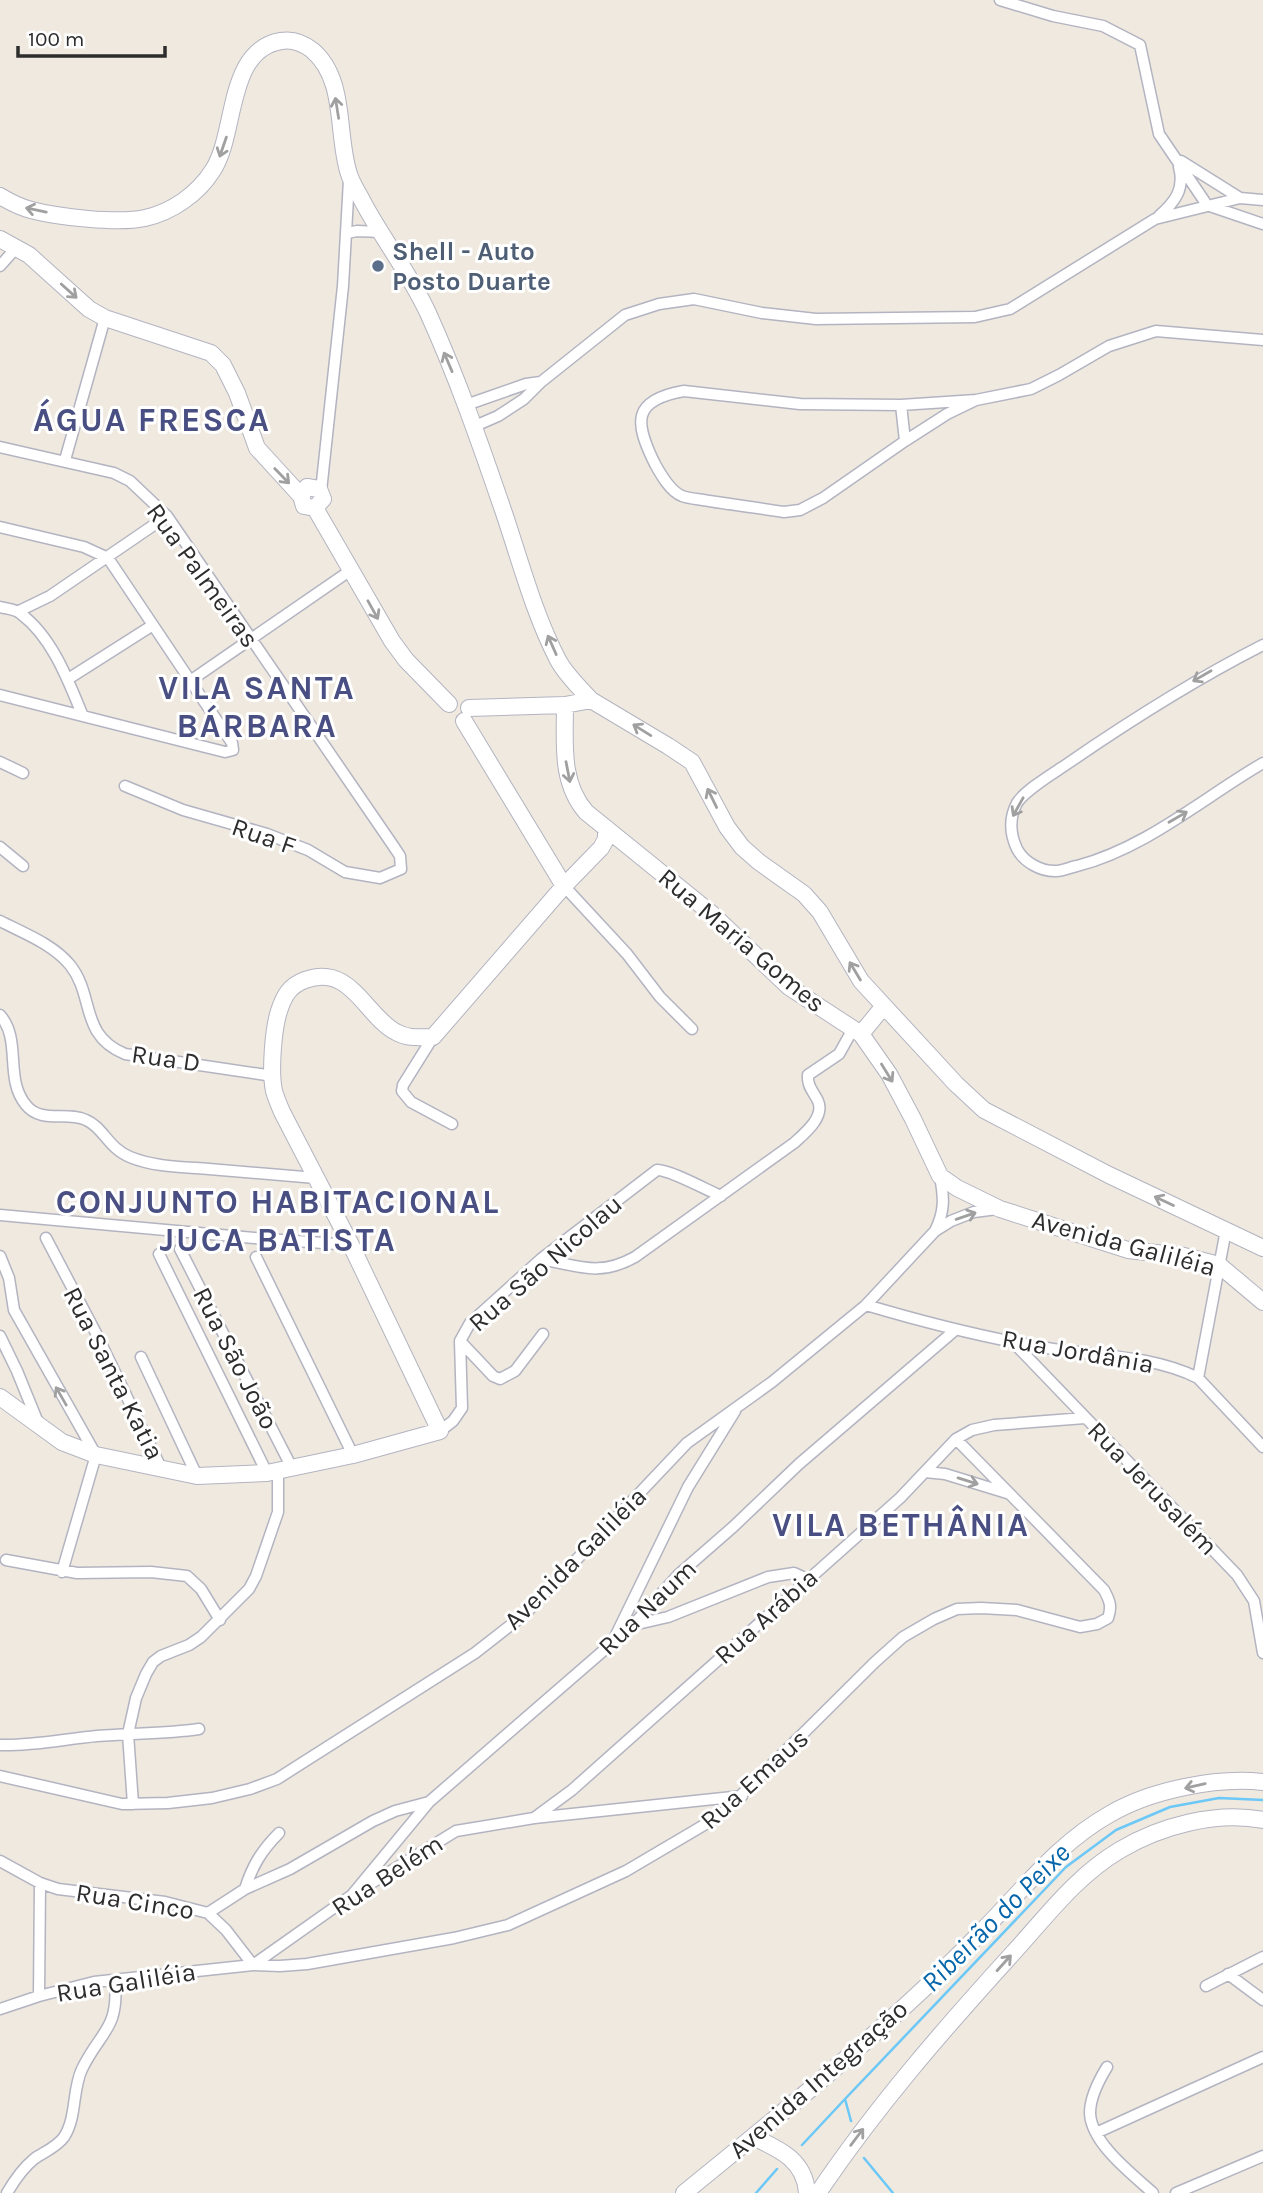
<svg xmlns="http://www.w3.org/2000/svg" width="1263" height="2193" font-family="Karla,sans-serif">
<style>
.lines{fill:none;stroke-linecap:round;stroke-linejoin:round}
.stream{stroke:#6cc8f7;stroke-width:2.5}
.street-casing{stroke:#b3b4c1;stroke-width:13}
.secondary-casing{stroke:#b3b4c1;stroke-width:18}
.street{stroke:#fff;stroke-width:10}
.secondary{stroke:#fff;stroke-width:16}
.oneway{stroke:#a0a0a0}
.service-dot{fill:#5c6f8a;stroke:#fff;stroke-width:2.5}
.labels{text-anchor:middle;stroke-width:6;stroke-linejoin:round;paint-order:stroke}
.service-label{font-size:26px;font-weight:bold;fill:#4e5e75;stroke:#fff;text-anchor:start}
.street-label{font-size:26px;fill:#2d2d2d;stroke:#fff}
.water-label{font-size:28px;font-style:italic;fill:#0465aa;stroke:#fff}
.district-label{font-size:33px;font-weight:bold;letter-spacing:2px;fill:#494f82;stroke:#fff}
</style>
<rect width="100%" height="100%" fill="#efe9df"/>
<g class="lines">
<!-- stream -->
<path class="stream" d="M851 2121 845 2099 1066 1867 1116 1830 1170 1807 1219 1798 1263 1800
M802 2145 845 2099
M864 2158 893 2193
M756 2193 777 2169"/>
<!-- street casing -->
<g class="street-casing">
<path id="street" d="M1000 0 1053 16 1103 26 1140 45 1159 134 1207 205 1263 224
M1181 161 1240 198
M1159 216C1175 202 1185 189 1179 167
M347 233 357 231 381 232
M0 266 16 248
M684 391 800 404 901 405 976 400 947 414 905 441 823 498 800 510 784 512C759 508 734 505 709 501 701 499 690 499 682 496 670 491 661 475 655 464 634 422 632 400 684 391Z
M976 400 1031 389 1059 375 1109 346 1156 331 1263 340
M466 405 526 384 541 382
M901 405 905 441
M475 426 498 416 524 399 541 382 625 315 659 304 694 299 762 313 816 319 975 317 1010 309 1155 219 1240 198 1263 200
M0 447 114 473 130 481 167 516 392 844 400 856 401 869 380 878 345 872 308 850 267 834 183 810 125 786
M65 460 105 318
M321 491 343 286 349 180
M0 527 84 547 108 558 232 743 233 750 225 752 0 695
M0 607C7 609 16 609 21 614 52 637 68 680 82 714
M19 611 50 596 167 516
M1263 645C1194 680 1131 720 1067 764 1054 773 1025 790 1017 803 1009 818 1010 834 1017 849 1024 862 1041 872 1057 871 1063 871 1071 867 1077 866 1146 848 1203 798 1263 763
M68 679 153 625
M190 681 351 570
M0 762 23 773
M0 847 23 866
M564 886 627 954 660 997 692 1029
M0 921C23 933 53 944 70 965 95 996 79 1035 125 1054L273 1076
M0 1015C22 1040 4 1079 26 1105 41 1124 67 1111 86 1120 103 1127 108 1148 130 1157 154 1167 183 1167 209 1169 244 1172 280 1175 316 1178
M433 1037 403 1085 402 1091 411 1102 452 1124
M0 1215 254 1238 351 1245
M935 1231C945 1211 944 1198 940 1176
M46 1238 97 1335 162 1470
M180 1249 292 1468
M159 1254 267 1473
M0 1256 9 1278 14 1310 96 1455 62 1572
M256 1257 353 1455
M541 1259C580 1266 599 1277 635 1257L794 1143C805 1133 825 1117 818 1101 813 1091 807 1086 808 1075L839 1054 853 1029
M866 1305C927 1323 989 1339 1053 1349 1101 1356 1154 1356 1198 1378L1263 1447
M0 1336 17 1371 39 1425
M1011 1340 1237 1575 1254 1601 1263 1653
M460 1341 493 1376 500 1379 515 1371 543 1334
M141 1357 197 1476
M1198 1378 1226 1230
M440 1431 453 1421 462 1408 460 1341 470 1323 541 1259 657 1170C668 1169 707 1190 721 1196
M925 1472 945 1474 1007 1493
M6 1560 77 1573 151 1572 187 1576 201 1589 220 1620
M633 1625 668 1617 768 1577 794 1573 807 1579
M615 1637 688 1487 735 1411
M0 1745C33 1746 64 1739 97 1736 131 1733 165 1734 199 1729
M0 1776 122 1804 168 1803 212 1798 250 1789 277 1779 475 1653 525 1614 687 1443 772 1382 866 1305 935 1231 951 1221 974 1212 997 1209
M133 1804 128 1734 136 1698 146 1674 153 1662 161 1656 189 1645 201 1637 249 1589 256 1576 278 1512V1471
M534 1818 572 1790 900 1498 956 1439 972 1430 994 1425 1085 1418
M0 1861 40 1883 58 1889 165 1902 208 1913 226 1930 253 1965
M245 1889C252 1866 262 1850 279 1833
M352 1895 429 1802 633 1625 678 1575 733 1527 799 1464 954 1331
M208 1913 245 1889 290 1869 373 1821 395 1811 429 1802
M253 1965 352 1895 456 1831 534 1818 742 1796
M1228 1974 1263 2000
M1206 1986 1263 1957
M39 1996 40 1883
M0 2009 39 1996 94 1982 253 1965 280 1966 307 1964 454 1938 508 1925 626 1871 721 1815 875 1662 903 1637 934 1619 957 1609 981 1608 1017 1610 1080 1627 1097 1624 1108 1618C1112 1607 1110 1601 1104 1590L956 1439
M1107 2067C1099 2080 1090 2097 1090 2113 1091 2143 1132 2174 1153 2193
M1096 2133 1263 2057
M7 2193C14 2181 23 2168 34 2159 44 2152 57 2147 64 2137 77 2117 72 2090 82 2069 101 2030 119 2030 115 1980
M1176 2193 1263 2156"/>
</g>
<!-- secondary casing -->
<g class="secondary-casing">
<path id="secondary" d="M0 196C10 202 20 207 31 210 58 217 118 224 145 218 172 212 198 194 213 170 237 133 226 50 281 41 292 39 303 43 312 50 347 79 336 135 349 174 352 184 359 194 364 204 384 241 410 274 428 313 457 377 480 443 503 510 520 560 534 614 558 660 566 675 580 688 591 700
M0 239 29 255 89 309 105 318 211 353 223 365 237 393 257 448 301 496 304 506 315 508
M301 496 307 487 319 489 323 499 315 508
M315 508 392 641 406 660 449 704
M565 705C565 742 560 782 586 812L712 914 789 987 861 1034 889 1074 913 1119 940 1176 957 1188 1000 1209 1128 1250 1184 1256 1219 1265 1263 1302
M469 708 565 705 591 700 668 746 692 762 727 827 742 847 759 862 804 894 820 912 861 981 956 1084 984 1110 1109 1175 1263 1248
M464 721 564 886
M861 1034 883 1007
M0 1397 62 1442 96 1455 197 1476 267 1473 353 1455 440 1431 351 1245 282 1112C279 1105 276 1098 274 1091 270 1072 273 1030 279 1011 284 996 289 986 305 980 351 963 365 1016 396 1032 408 1039 420 1037 433 1037L564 886 601 848 606 839V828
M753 2137C779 2149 805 2160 807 2193
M684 2193C769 2124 854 2055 933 1980 949 1964 966 1948 982 1931 1023 1890 1058 1843 1110 1814 1151 1790 1216 1777 1263 1782
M818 2193C876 2107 943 2030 1013 1953 1046 1917 1076 1876 1120 1850 1160 1826 1216 1811 1263 1820"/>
</g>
<!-- street -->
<use href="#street" class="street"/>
<!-- secondary -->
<use href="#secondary" class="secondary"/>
</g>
<!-- one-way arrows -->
<defs><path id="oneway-shaft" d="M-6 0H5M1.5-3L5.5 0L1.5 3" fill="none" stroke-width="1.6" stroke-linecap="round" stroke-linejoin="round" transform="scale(1.75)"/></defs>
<g class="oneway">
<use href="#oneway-shaft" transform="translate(337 108) rotate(-99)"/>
<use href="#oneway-shaft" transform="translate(223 147) rotate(109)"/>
<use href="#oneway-shaft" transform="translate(36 210) rotate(-168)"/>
<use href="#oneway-shaft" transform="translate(69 291) rotate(42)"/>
<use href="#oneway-shaft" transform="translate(448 362) rotate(-113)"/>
<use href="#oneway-shaft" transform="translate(282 476) rotate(46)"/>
<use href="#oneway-shaft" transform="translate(373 610) rotate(61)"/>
<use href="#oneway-shaft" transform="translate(552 645) rotate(-114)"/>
<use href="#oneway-shaft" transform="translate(1202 676) rotate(150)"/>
<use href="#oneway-shaft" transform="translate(642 730) rotate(-148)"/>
<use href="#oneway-shaft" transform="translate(568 772) rotate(79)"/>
<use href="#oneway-shaft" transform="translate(712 798) rotate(-116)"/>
<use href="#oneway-shaft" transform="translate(1018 807) rotate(119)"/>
<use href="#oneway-shaft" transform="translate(1178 817) rotate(-30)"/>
<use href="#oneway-shaft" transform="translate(855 971) rotate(-121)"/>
<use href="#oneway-shaft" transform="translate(887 1073) rotate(58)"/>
<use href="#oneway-shaft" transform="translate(1164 1201) rotate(-155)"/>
<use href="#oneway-shaft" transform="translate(966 1216) rotate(-19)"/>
<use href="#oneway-shaft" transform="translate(61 1396) rotate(-120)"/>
<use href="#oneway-shaft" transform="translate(968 1481) rotate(17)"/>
<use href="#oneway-shaft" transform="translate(1195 1786) rotate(167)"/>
<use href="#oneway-shaft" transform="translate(1004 1963) rotate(-48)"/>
<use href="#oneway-shaft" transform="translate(857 2137) rotate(-53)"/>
</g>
<!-- markers -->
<circle class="service-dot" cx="378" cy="266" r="7"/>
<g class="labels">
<!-- service labels -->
<g class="service-label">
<text x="392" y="260">Shell - Auto<tspan x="392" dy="30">Posto Duarte</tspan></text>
</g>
<!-- street labels -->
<g class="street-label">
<text transform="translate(203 575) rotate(54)" y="9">Rua Palmeiras</text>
<text transform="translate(264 836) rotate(19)" y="9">Rua F</text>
<text transform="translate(742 940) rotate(40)" y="9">Rua Maria Gomes</text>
<text transform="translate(166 1058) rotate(8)" y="9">Rua D</text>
<text transform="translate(1124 1243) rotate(15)" y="9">Avenida Galiléia</text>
<text transform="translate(545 1263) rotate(-41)" y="9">Rua São Nicolau</text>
<text transform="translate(1078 1351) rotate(10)" y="9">Rua Jordânia</text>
<text transform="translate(236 1358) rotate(63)" y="9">Rua São João</text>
<text transform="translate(114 1373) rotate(63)" y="9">Rua Santa Katia</text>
<text transform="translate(1153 1488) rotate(46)" y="9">Rua Jerusalém</text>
<text transform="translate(575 1558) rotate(-45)" y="9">Avenida Galiléia</text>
<text transform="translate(647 1607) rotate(-44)" y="9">Rua Naum</text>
<text transform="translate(766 1616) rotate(-42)" y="9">Rua Arábia</text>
<text transform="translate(754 1779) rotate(-42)" y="9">Rua Emaus</text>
<text transform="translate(387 1875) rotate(-33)" y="9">Rua Belém</text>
<text transform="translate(135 1901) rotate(9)" y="9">Rua Cinco</text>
<text transform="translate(126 1982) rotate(-9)" y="9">Rua Galiléia</text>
<text transform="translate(818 2079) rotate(-41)" y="9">Avenida Integração</text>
</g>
<!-- water labels -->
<g class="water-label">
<text transform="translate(995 1917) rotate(-45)" y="10">Ribeirão do Peixe</text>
</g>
<!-- district labels -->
<g class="district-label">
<text x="152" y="431">ÁGUA FRESCA</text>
<text x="257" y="699">VILA SANTA<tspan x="257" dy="38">BÁRBARA</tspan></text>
<text x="278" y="1213">CONJUNTO HABITACIONAL<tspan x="278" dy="38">JUCA BATISTA</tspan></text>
<text x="901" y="1536">VILA BETHÂNIA</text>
</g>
</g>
<!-- scale -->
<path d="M18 46v10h147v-10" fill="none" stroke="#2d2d2d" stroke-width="3.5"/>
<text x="28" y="46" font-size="21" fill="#2d2d2d" stroke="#ffffff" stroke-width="5" paint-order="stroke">100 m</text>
</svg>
